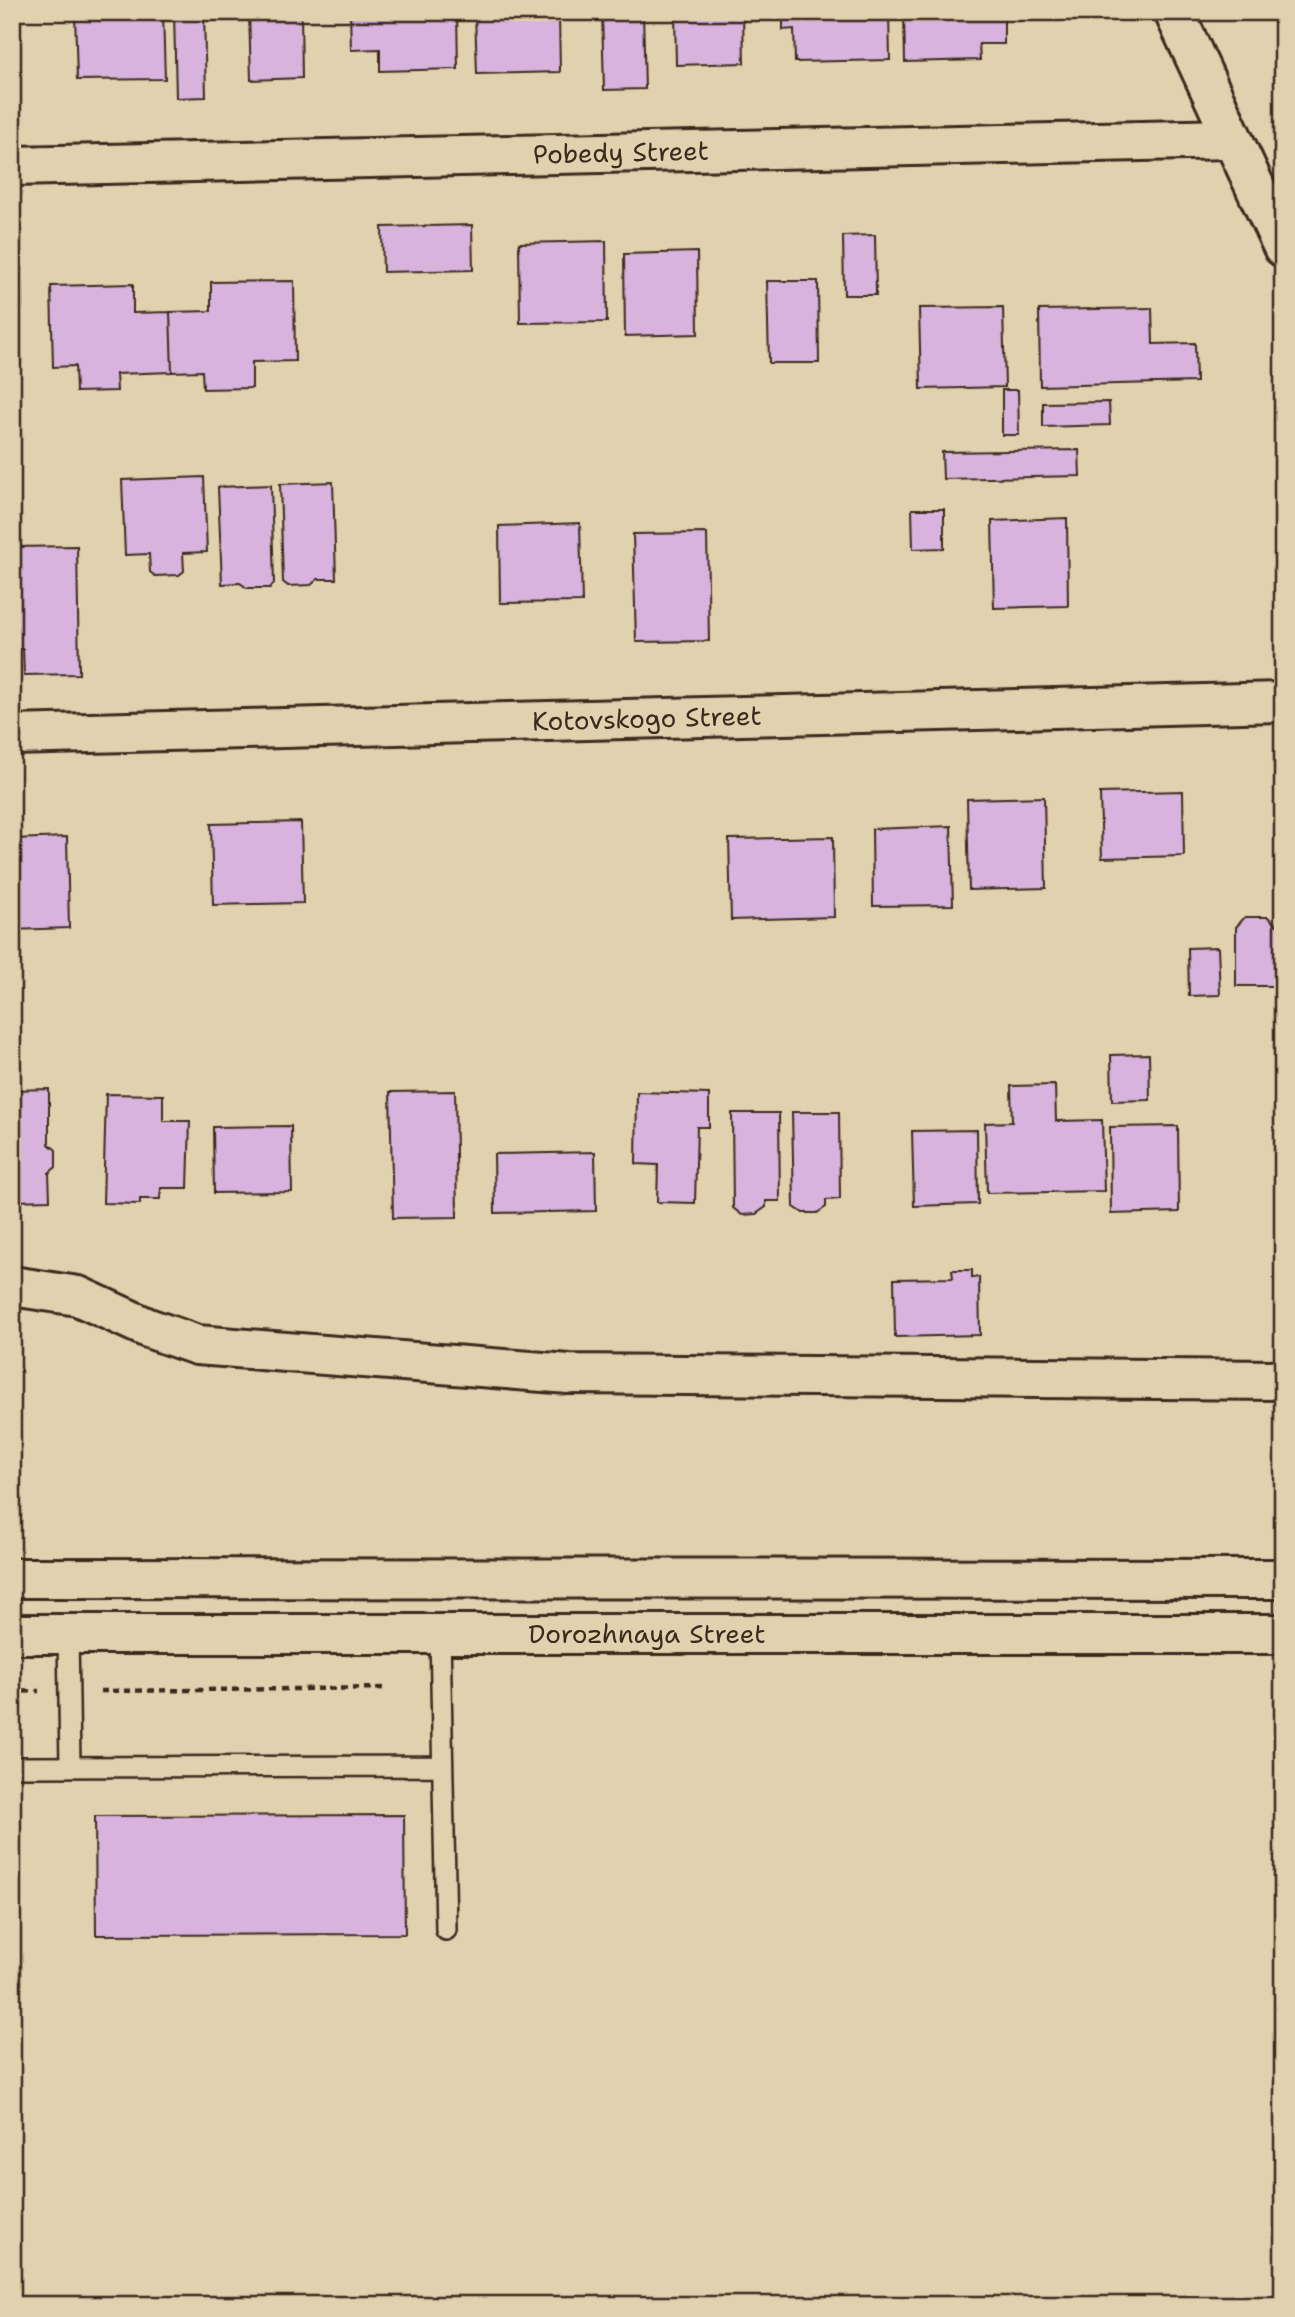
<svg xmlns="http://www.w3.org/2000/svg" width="1295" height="2317" font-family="'Shantell Sans',sans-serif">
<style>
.building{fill:#d7b3dd;stroke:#3b2a1e;stroke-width:2}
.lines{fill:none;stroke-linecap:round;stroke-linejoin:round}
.lane-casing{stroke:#3b2a1e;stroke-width:24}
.street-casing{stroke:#3b2a1e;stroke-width:44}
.secondary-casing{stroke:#3b2a1e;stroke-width:44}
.path{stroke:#3b2a1e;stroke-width:4.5;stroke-dasharray:7 5;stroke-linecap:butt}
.lane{stroke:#e2d1ae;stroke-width:19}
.street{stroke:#e2d1ae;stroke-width:38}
.secondary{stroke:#e2d1ae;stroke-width:38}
.labels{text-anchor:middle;stroke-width:5;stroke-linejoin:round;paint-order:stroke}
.street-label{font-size:26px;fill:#3b2a1e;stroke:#e2d1ae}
</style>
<rect width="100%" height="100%" fill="#e2d1ae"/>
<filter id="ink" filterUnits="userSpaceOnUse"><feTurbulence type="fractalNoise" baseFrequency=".0143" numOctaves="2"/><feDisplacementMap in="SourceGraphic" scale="14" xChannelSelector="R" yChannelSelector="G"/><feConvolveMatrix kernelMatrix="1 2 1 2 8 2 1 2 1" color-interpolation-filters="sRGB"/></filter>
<g filter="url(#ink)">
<!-- building -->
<path class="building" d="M12 12H17L18 70 12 71Z
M75 12H163L165 79 77 80Z
M174 12H204L206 97 176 98Z
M249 12H301L302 78 251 80Z
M350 12H457L458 69 380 71V49L351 50Z
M475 12H559L560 72 477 74Z
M602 12H643L645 89 604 90Z
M675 12H743L744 63 676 65Z
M783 12H889L890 60 795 62 794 29 783 30Z
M904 12H1004V44H979L980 60 905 62Z
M472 225 473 270 383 272 382 227Z
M875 235 876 295H844L843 236Z
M606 241 607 322 520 323 519 243Z
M12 242H20L22 307H12Z
M697 252 698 334 625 336 624 254Z
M294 281 295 361 252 362V388L203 389 202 371 172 372 170 312 211 311V282Z
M767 281H818L819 363H769Z
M133 284V313L170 312 172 372 116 374 117 391 76 392 75 366 53 367 51 286Z
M1003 307 1005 387 921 389 919 308Z
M1152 308 1153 344 1195 343 1196 382 1040 386 1039 310Z
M1002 390H1018L1019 435H1002Z
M1109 402 1110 425 1043 427V403Z
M1079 450 1080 476 943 479 942 452Z
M204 477 207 552 183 553 184 571 179 575 155 576 150 572 149 554 125 555 122 480Z
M333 482 336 579H318L311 585 288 586 283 582 280 484Z
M271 485 274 583 270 588H247L240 583 222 584 218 487Z
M912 509H944V548L913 549Z
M1067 518 1068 606 994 608 992 521Z
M580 523 582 602 500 603 499 526Z
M707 533 709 641 636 642 633 534Z
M77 546 79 674 24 675 23 649H12V547Z
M1183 791 1184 856 1102 858 1100 793Z
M1044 797 1046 888 969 890 967 799Z
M301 822 303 903 213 905 211 824Z
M951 826 953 905 873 906 872 829Z
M67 837 69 928 12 930V839Z
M833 837 834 917 731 920 729 839Z
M1245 917H1268L1276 925H1283V986H1236V927Z
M1218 947 1220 995 1189 996 1188 948Z
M1149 1054 1150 1100 1112 1101 1111 1055Z
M1055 1085 1056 1121 1102 1120 1104 1191 987 1193 985 1123 1012 1122 1011 1086Z
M49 1089V1144L56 1150V1167L49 1173 50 1200 12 1201V1090Z
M455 1091 457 1217 393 1218 390 1092Z
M637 1092 709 1094V1127H697L695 1203 657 1202 658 1165 636 1164Z
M106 1094 163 1095V1121H190L188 1188H161L160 1199H140V1204L103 1203Z
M792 1112H839L840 1199 826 1200V1207L817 1213H803L794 1207Z
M732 1113H779L780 1201H766V1207L756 1214 742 1215 733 1208Z
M291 1126 292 1192 214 1193 213 1127Z
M1178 1126 1179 1212 1111 1214 1110 1127Z
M977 1130 978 1204 914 1206 912 1131Z
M595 1152 596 1211 495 1213 494 1154Z
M952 1270H972V1278L979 1277 980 1335 895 1337 894 1279 953 1278Z
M404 1815 405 1934 96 1935 95 1816Z"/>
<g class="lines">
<!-- lane casing -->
<g class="lane-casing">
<path id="lane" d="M68 1634 70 1767
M440 1634 446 1930
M12 1767 442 1766"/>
</g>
<!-- street casing -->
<g class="street-casing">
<g id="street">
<path d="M1174 12 1283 247"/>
<path id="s1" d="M12 166 1231 139"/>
<path id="s2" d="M12 735 1283 702"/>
<path d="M12 1286 78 1296 148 1328 197 1345 569 1374 1283 1380"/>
</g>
</g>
<!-- secondary casing -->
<g class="secondary-casing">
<g id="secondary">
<path d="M12 1578 1283 1579"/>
<path id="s3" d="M12 1634H1283"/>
</g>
</g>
<!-- path -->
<path class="path" d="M100 1691 388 1688
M12 1692 39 1691"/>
<!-- lane -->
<use href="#lane" class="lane"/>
<!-- street -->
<use href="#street" class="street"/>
<!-- secondary -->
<use href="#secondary" class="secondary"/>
</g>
</g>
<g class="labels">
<!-- street labels -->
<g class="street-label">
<text dy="9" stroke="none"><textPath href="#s1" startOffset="609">Pobedy Street</textPath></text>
<text dy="9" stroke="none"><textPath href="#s2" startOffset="635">Kotovskogo Street</textPath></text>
<text dy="9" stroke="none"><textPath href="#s3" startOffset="635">Dorozhnaya Street</textPath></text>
</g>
</g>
<!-- margin -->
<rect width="1295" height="2317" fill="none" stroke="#e2d1ae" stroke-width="42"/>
<rect x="21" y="21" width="1253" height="2275" fill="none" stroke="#3b2a1e" stroke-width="2.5" filter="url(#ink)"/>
</svg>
